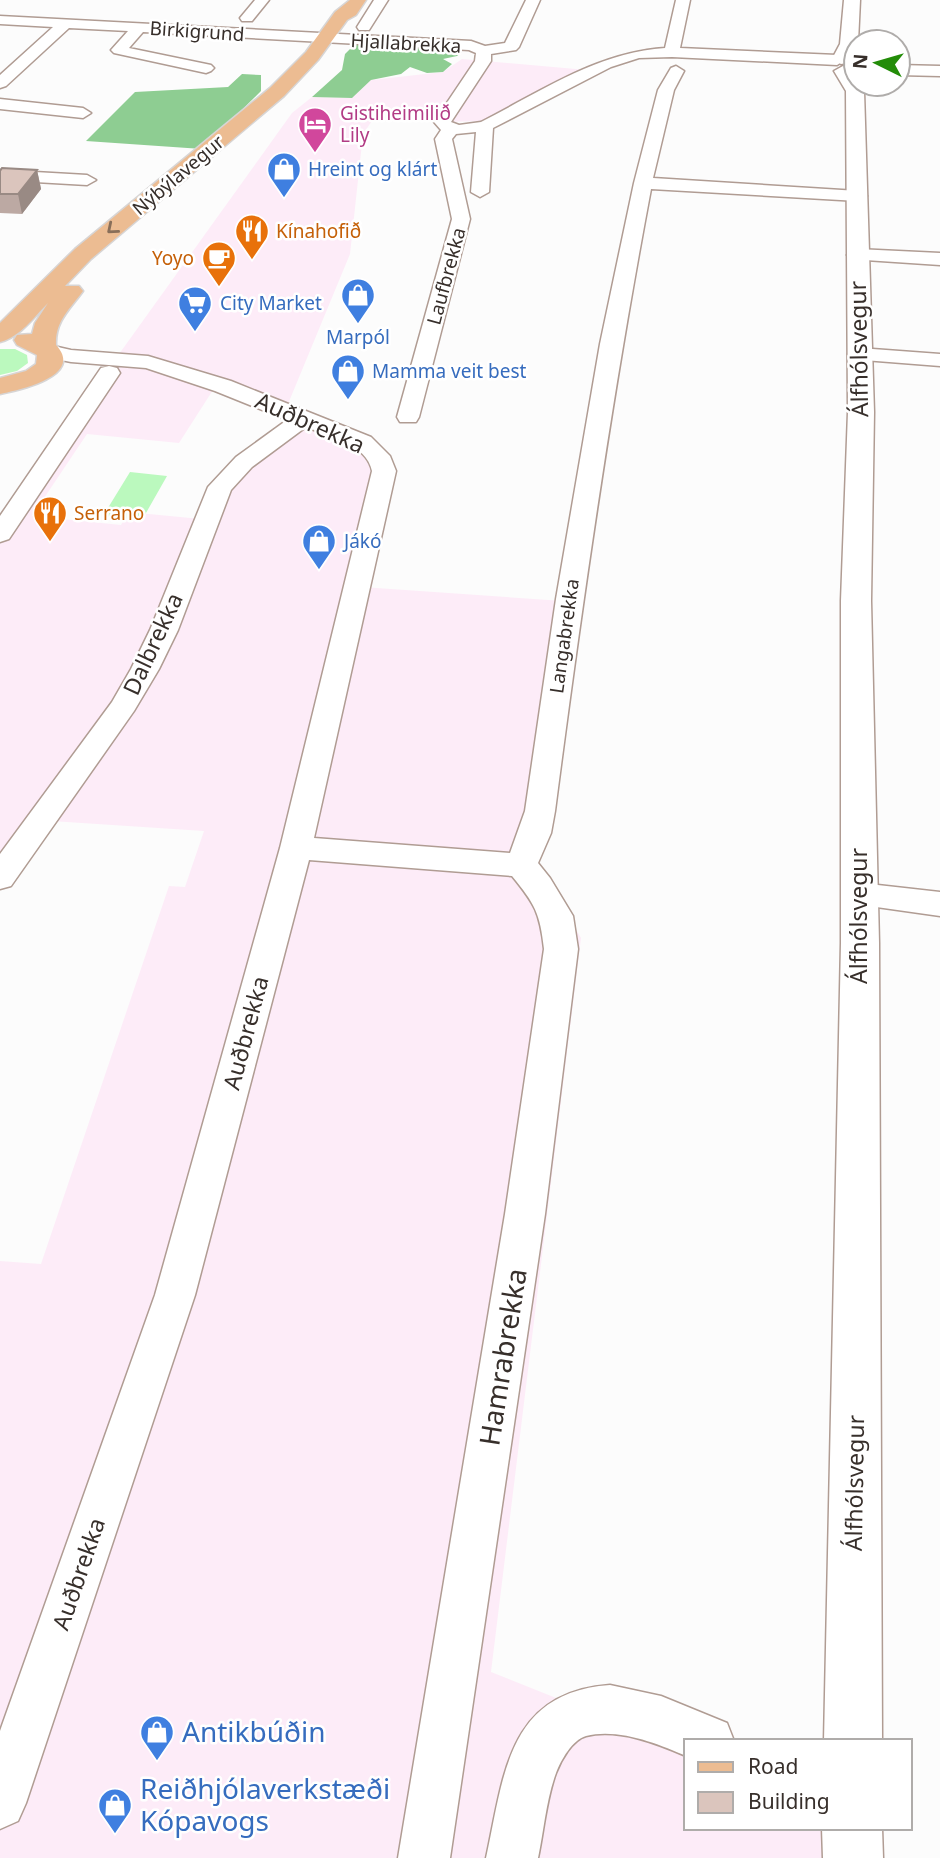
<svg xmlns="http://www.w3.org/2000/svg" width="940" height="1858" font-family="'Noto Sans',sans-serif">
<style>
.commercial{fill:#fdecf8;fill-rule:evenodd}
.green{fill:#bbf9be}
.forest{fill:#8ecd92}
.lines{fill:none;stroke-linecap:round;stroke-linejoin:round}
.street-casing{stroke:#b09c93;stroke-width:3}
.secondary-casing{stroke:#b09c93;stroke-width:3}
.primary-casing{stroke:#d7d5d5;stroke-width:3}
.street{fill:#fff;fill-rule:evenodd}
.secondary{fill:#fff;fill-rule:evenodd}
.primary{fill:#ecbc92;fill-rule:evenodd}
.wall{fill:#bca9a3}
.shaded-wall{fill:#998a84}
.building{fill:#dbc5bd;stroke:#998a84;stroke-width:2}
.oneway{stroke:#886e59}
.labels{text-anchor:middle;stroke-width:5;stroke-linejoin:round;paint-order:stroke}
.far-street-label{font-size:19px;fill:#372f2b;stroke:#fff}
.far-hotel-label{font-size:19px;fill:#b23c85;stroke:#fff;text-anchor:start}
.far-shop-label{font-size:19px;fill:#366cbe;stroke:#fff;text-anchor:start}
.far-food-label{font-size:19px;fill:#c56008;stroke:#fff;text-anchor:start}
.street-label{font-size:23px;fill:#372f2b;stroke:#fff}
.near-street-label{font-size:28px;fill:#372f2b;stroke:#fff}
.near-shop-label{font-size:28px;fill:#366cbe;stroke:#fff;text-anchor:start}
</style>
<rect width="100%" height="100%" fill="#fcfcfc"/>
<!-- commercial -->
<path class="commercial" d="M462 59 587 70 491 121 438 122 374 118 363 134 350 254 288 404 388 457 362 587 563 601 537 862 581 938 491 1672 686 1750V1828H845V1858H0V1261L41 1264 169 886 185 887 204 831 36 820 0 868V520L292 113 312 97 352 98 371 80 443 72ZM213 390 278 415 288 424 201 519 128 512 121 525 32 516 87 434 179 443Z"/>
<!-- green -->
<path class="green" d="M0 349H15L27 355 28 363 17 371 0 375Z
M130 472 167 476 142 520 103 516Z"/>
<!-- forest -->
<path class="forest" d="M355 44 436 47 462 52 457 56 443 59 452 64 443 72 427 73 410 67 401 74 371 80 352 98 312 97 342 70 345 54Z
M242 74 261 75V91L202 149 86 141 135 92 228 87Z"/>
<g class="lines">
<!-- street casing -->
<g class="street-casing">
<path id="street" d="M255 0H269L252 21H242L240 18Z
M374 0H388L369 30H359L357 27Z
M526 0H540L519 47 516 50 491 54V61L451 122 459 125 481 122C540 92 598 52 665 48L676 0H690L680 48 837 55 845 60 837 65 672 57 639 58 611 67 493 128 489 192 480 197 471 192 476 132 456 134 452 139 470 219 419 417 416 422H400L397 417 452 219 435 139 441 130 434 122 475 61 476 53 469 50 143 32 129 48 211 65 214 68 211 71 206 73 114 53 111 50 128 31 69 28 6 86 0 88V75L53 27 0 24V16L471 41 485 46 505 43Z
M898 65 940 66V76L898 75Z
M676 66 684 71 674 90 653 178 858 191 867 196 858 201 651 189C612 395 582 603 555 811L551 833 538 863 550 878 573 916 578 949 545 1214 450 1858H398L505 1214 544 949C540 913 535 904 512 876L309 860 195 1295 26 1803 18 1821 0 1829V1731L155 1295 280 848 372 471C367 444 328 436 306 427L252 467 231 490 178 630 159 669 134 711 11 886 0 889V854L112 702 131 669 150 630 208 487 236 457 287 420 215 391 146 368 71 362 41 356 38 351 41 346 49 345 71 350 148 356 231 381 371 437 390 456 396 471 314 838 510 853 525 811 556 599 600 344 634 183 658 90 671 68Z
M0 99 83 108 91 113 83 118 0 109Z
M0 170 87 175 96 180 87 185 0 180Z
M857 249 940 253V265L850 259 847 255Z
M859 348 940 354V366L851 359 848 354 851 349Z
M109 366 117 368 120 373 9 539 0 542V516L101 368Z
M860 883 940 892V916L848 903 844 895 848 887Z
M610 1685 661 1696 727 1723 734 1741H686V1756C658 1744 619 1728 586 1736 572 1740 561 1760 556 1773 546 1800 544 1830 538 1858H486C504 1776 507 1692 610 1685Z"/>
</g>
<!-- secondary casing -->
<g class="secondary-casing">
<path id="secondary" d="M844 0H860L858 42 847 63 841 64 832 59 840 44Z
M843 66 849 67 856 78V84H860L864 91 874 412 871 601 879 943 882 1741H824L841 943V601L848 412 846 91 834 71Z
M822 1828H882L883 1858H823Z"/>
</g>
<!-- primary casing -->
<g class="primary-casing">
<path id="primary" d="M350 0H366L356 15 347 20 318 60 284 96 91 259 65 286H79L83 291C70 309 55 321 56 345 85 376 19 390 0 394V378L26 371 36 364 37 355 17 345 14 340 17 335 32 334 35 323 48 303C34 317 20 337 0 342V323L75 249 270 88 306 52 335 12Z"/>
</g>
<!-- street -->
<use href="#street" class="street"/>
<!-- secondary -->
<use href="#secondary" class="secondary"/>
<!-- primary -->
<use href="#primary" class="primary"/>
</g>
<!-- wall -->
<path class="wall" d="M37 170 41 189 22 214 0 213V171Z"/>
<!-- shaded-wall -->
<path class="shaded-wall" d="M37 170 41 189 22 214 18 194Z"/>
<!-- building -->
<path class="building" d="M2 168 37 170 18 194H0V171Z"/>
<!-- one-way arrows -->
<defs><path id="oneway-chevron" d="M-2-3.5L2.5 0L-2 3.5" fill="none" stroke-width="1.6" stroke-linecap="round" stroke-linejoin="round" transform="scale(1.75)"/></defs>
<use class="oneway" href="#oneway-chevron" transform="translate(112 229) rotate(140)"/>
<!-- icons -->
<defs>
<g id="hotel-pin" transform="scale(1.75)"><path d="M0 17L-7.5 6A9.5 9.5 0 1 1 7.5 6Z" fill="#d1479c" stroke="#fff"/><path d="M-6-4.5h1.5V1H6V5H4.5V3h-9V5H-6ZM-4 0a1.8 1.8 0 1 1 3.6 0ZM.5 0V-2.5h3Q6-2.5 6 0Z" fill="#fff"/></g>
<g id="shop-pin" transform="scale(1.75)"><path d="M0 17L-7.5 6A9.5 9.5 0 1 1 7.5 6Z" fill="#3f7fe0" stroke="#fff"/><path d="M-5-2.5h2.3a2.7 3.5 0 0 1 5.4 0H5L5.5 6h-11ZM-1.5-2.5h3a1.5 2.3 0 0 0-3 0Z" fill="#fff"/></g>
<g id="restaurant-pin" transform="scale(1.75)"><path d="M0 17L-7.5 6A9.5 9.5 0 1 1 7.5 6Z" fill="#e8710a" stroke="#fff"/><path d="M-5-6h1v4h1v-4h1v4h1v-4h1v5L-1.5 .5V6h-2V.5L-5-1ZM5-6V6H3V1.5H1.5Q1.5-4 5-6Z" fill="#fff"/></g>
<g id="cafe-pin" transform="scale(1.75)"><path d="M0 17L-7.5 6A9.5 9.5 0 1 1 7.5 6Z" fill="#e8710a" stroke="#fff"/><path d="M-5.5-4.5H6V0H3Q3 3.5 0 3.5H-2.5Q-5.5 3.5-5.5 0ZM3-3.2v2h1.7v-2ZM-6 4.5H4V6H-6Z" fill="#fff"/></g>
<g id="supermarket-pin" transform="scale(1.75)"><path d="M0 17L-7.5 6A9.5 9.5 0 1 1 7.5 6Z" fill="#3f7fe0" stroke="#fff"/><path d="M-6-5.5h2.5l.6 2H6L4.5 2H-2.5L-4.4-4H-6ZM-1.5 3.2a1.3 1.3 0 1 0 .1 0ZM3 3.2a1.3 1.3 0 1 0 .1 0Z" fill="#fff"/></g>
</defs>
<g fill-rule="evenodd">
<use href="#hotel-pin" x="315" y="124"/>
<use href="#shop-pin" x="284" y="169"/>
<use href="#restaurant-pin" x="252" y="231"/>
<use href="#cafe-pin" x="219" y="258"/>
<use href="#shop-pin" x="358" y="295"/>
<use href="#supermarket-pin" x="195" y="303"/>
<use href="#shop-pin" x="348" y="371"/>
<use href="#restaurant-pin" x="50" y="513"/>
<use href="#shop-pin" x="319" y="541"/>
<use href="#shop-pin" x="157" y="1732"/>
<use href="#shop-pin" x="115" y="1805"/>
</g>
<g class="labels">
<!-- far-street labels -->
<g class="far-street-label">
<text transform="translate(197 31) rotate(4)" y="7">Birkigrund</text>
<text transform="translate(406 43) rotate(3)" y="7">Hjallabrekka</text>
<text transform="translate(178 175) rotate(-40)" y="7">Nýbýlavegur</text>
<text transform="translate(446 276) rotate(-75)" y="7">Laufbrekka</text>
<text transform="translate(564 636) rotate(-82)" y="7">Langabrekka</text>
</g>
<!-- far-hotel labels -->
<g class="far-hotel-label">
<text x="340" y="120">Gistiheimilið<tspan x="340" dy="22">Lily</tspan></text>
</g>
<!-- far-shop labels -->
<g class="far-shop-label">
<text x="308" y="176">Hreint og klárt</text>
<text x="220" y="310">City Market</text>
<text x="358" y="344" text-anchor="middle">Marpól</text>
<text x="372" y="378">Mamma veit best</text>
<text x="344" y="548">Jákó</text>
</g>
<!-- far-food labels -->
<g class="far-food-label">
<text x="276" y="238">Kínahofið</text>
<text x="194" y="265" text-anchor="end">Yoyo</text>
<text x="74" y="520">Serrano</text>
</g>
<!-- street labels -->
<g class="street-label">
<text transform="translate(859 349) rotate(-91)" y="8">Álfhólsvegur</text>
<text transform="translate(310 423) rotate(24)" y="8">Auðbrekka</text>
<text transform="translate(153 644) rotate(-65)" y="8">Dalbrekka</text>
<text transform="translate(859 916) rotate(-90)" y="8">Álfhólsvegur</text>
<text transform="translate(246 1033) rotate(-75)" y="8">Auðbrekka</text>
<text transform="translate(855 1483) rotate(-89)" y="8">Álfhólsvegur</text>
<text transform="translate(79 1574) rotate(-71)" y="8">Auðbrekka</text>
</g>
<!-- near-street labels -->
<g class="near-street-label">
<text transform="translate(503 1357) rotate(-81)" y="10">Hamrabrekka</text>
</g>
<!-- near-shop labels -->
<g class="near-shop-label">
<text x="182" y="1742">Antikbúðin</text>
<text x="140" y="1799">Reiðhjólaverkstæði<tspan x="140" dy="32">Kópavogs</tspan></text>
</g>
</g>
<!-- legend -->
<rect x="684" y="1739" width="228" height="91" fill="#ffffff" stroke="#afacaa" stroke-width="2"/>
<rect x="698" y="1762" width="35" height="10" fill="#ecbc92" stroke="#afacaa" stroke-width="2"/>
<text x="748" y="1774" font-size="21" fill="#372f2b">Road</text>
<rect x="698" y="1792" width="35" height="21" fill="#dbc5bd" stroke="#afacaa" stroke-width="2"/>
<text x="748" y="1809" font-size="21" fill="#372f2b">Building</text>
<!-- north arrow -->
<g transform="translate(877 63) rotate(275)"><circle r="33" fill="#ffffff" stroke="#afacaa" stroke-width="2"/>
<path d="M0-5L12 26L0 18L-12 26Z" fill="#238c08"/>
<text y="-10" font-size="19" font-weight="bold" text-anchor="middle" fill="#372f2b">N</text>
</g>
</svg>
